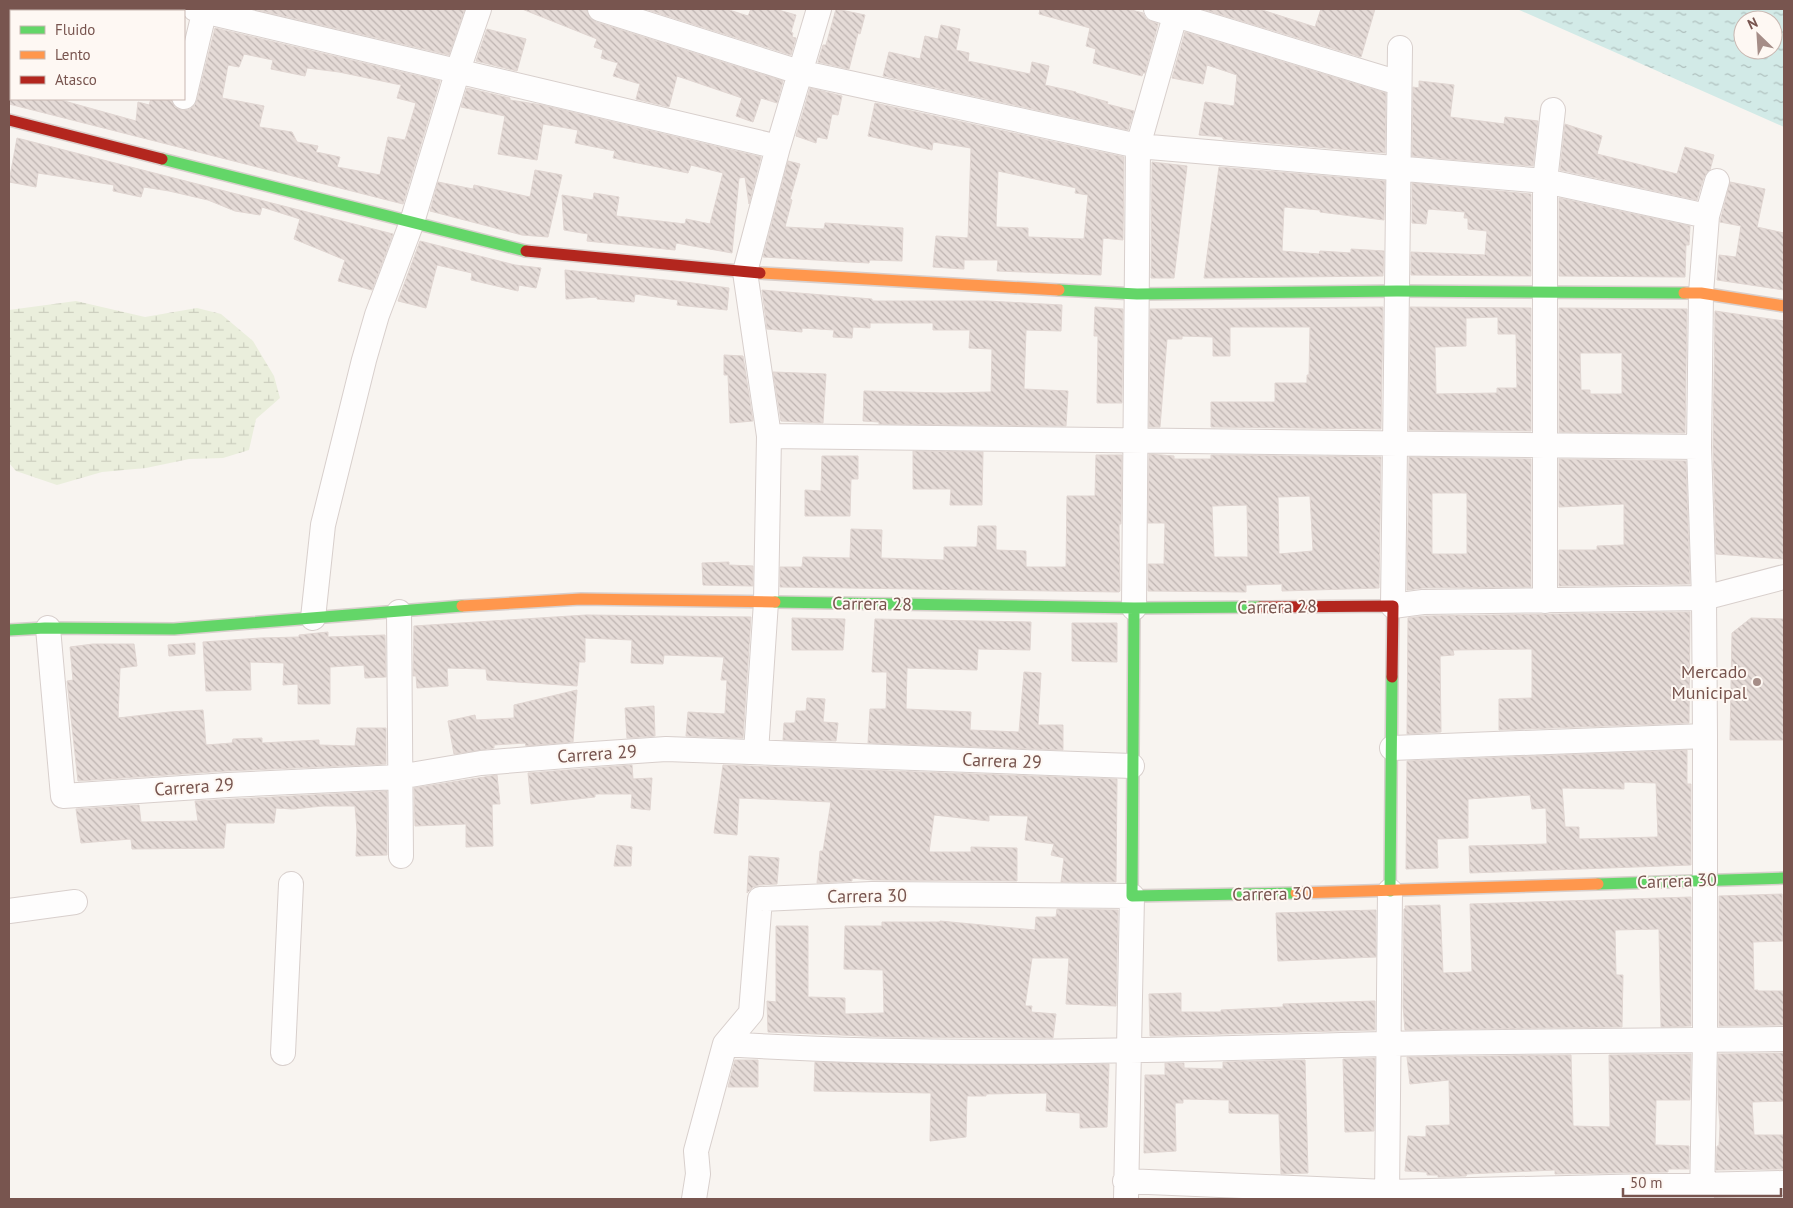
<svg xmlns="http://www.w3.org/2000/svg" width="1793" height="1208" font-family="'PT Sans',sans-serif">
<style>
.wetland{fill:url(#wetland-marsh)}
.water{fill:url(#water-ripples);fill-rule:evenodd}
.building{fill:url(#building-back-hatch);stroke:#e1d6d2;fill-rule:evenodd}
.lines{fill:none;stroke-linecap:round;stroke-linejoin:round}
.street-casing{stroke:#d8cfcc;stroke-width:26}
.fast-casing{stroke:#d8cfcc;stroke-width:14}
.slow-casing{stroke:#d8cfcc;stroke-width:14}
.jam-casing{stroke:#d8cfcc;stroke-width:14}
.street{stroke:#fefdfd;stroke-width:24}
.fast{stroke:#63d668;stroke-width:11}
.slow{stroke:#ff974d;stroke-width:11}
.jam{stroke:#b3261e;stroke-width:11}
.poi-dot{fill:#a58d87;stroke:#fef8f3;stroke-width:2}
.labels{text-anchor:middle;stroke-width:4;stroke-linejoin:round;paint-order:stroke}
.street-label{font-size:18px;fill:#78554f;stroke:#fef8f3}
.poi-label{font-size:18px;fill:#78554f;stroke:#fef8f3;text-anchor:end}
</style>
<defs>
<pattern id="wetland-marsh" width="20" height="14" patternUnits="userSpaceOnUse" patternTransform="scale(1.25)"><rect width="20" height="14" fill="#eaeedc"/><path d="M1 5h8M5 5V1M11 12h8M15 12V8" fill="none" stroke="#cccebf"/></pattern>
<pattern id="water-ripples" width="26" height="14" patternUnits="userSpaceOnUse" patternTransform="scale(1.25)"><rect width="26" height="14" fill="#d2eae7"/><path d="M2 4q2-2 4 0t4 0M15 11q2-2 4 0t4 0" fill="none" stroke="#afc0be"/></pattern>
<pattern id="building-back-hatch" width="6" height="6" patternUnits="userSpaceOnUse" patternTransform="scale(1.25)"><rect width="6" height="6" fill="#e5dbd7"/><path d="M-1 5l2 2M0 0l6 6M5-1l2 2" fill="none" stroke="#beb4b1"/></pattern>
</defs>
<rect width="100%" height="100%" fill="#f8f4f0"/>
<!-- wetland -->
<path class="wetland" d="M76 301 145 317 197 308 221 314 253 341 274 376 280 398 256 419 249 450 223 458 189 459 146 468 102 472 57 485 16 471 9 463V310Z"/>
<!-- water -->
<path class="water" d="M1517 9H1784V127ZM1743 20H1773V50H1743Z"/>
<!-- building -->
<path class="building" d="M254 9H465L449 55Z
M522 9H587L590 18 596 22 783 81 777 103 761 98 753 122 736 116 742 98 677 76 669 107 636 99 640 84 613 76 618 63 601 58 603 50 594 47 597 39Z
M645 9H726L748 16 751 9H775L796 15 791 32 793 33 792 37 796 38 791 55Z
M836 9 865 15 860 34 858 33 849 69 818 62 823 45H826Z
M1040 9H1128L1143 13 1146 19 1158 24 1145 73H1143L1142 76 1093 63 1096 49 1086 46 1090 28 1039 14Z
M1202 9H1259L1315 27 1321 9H1375L1361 57Z
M941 25 960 29 956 50 969 53 968 61 1030 74 1032 62 1049 66 1045 85 1076 92V93L1108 102 1107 104 1134 111 1128 130 883 76 889 52 920 59 925 36 938 39Z
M215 28 440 81 403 204 9 104V99H57L136 121 138 102 149 105 151 99H171L175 107 181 110H188L194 106 197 100ZM244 54 273 60 271 69 305 76 307 68 339 72 401 85 397 98 416 103 405 140 388 137 380 175 337 167 340 157 316 152 318 146 297 142 292 132 259 127 264 106 222 98 228 65 239 67Z
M487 29 526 39 517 71 476 61Z
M1185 32 1386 93 1385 153 1223 139V137L1199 135 1205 102 1234 106 1237 75 1207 65 1203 84 1172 78Z
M1419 81 1454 85 1450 117 1504 124 1505 117 1538 121 1533 166 1412 156 1413 87 1419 88Z
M467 88 510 98V100L542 105 761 157 749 204 745 177 739 178 732 253 676 243 675 250 587 241 588 234 564 230 562 195 593 200 594 193 619 197 616 216 685 224 686 219 710 224 723 173 691 165 688 173 613 158 615 151 575 143 578 130 543 124 537 160 498 154 505 116 461 107Z
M810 88 842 96 838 115 832 114 827 139 817 137 816 143 796 136Z
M875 103 1124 157 1123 240 1103 238 1101 275 997 271 998 260H964V269L933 267 936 236 968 238 971 148 933 142 932 150 868 136ZM998 171 1076 188 1075 193 1088 195 1084 239 1028 237V228L996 227Z
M1565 124 1602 136 1597 154 1677 174 1685 147 1714 155 1710 170 1704 177 1697 200 1560 170Z
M17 138 393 234 372 290 338 281 345 260 294 239 300 219 262 207 260 215 235 211 208 200 169 191 144 187 141 197 113 191 114 185 38 173 36 187 9 182Z
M788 161 800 164 790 199 792 200 785 227 824 229 825 223 903 228 902 261 870 260 869 263 763 257Z
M1152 162 1187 166 1174 278H1151Z
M1219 167 1385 181 1384 220 1320 212V210L1284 207 1282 251 1319 254 1320 251 1351 253V249L1384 251 1383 276 1204 278Z
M535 170 562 175 548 237 522 235 430 211 438 182 473 189 474 185 530 197Z
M1730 182 1765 189 1757 227 1784 233V290L1717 280 1719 255 1736 257 1741 226 1720 222Z
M1412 183 1531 194V276L1411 275V252L1485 255 1487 231 1468 229V218H1464L1465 212 1428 209 1426 224 1412 223Z
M1559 198 1690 226 1689 245H1686L1685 277 1559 276Z
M420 241 515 265 541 268 536 288 519 285 518 291 471 280 472 273 437 265 426 308 398 301Z
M565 270 685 282 729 288 727 310 677 305 678 300 635 294 634 302 597 299V297L566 299Z
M762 290 872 299V301H987L1062 305 1061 331 1026 330 1024 389 1068 391 1066 426 879 424V422L863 421 864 391 944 393 991 392 992 349 969 348 970 330H933V323H870V328L853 327 852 338 833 337 834 330 802 328V332L767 329Z
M1095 307 1123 309 1122 403H1097L1098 336H1094Z
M1383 307 1381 429 1211 427V402H1275V383H1307V375H1309L1310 327H1230V356H1213V337L1182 336V339H1167L1160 427H1149L1150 309Z
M1410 307 1531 308V431L1409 430ZM1498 317V334H1516L1517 388H1497V393L1436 394 1435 347 1466 346V318Z
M1559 308 1687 309 1685 433 1559 432ZM1580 353H1622V394H1590V390H1581Z
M1715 311 1784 321V559L1716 554 1713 447Z
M724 355 743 356 753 421 730 423 728 375H724Z
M773 372 826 374 823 423 781 421Z
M913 451 983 452 982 505H950L951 489H913Z
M1149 454 1174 456V459H1211V455L1381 457 1379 588 1282 591V584L1246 585V592L1148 591V564H1164L1165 523H1148ZM1310 496 1313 551 1279 554 1278 497ZM1247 505 1248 557H1214L1212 506Z
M1096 455H1122L1121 524H1119L1120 591 1119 592 780 587V567H802L803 557 850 558 851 529 882 530 881 558 944 560V547H977L978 526H996V550L1026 551V567H1066L1067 496H1095Z
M822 456H858V479H851L850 516H805V490L821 491Z
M1409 457 1531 459V587L1423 588 1407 590ZM1432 493H1467V554H1432Z
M1559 459 1686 461 1690 584 1559 586V550H1597V546L1624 545V504L1559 507Z
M729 562V565L753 566V586L703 585 702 563Z
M1690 612 1689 723 1499 730V699L1532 698V649L1453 650 1454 655 1440 656 1441 732 1407 734 1408 618 1424 616Z
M586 615 751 617 743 738 686 736 688 712 725 714 727 680H721L724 657 664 655 663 664 631 663 632 640 585 638V662H579L577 686 487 680 486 669 447 668 448 686 417 688 416 676H413L414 626Z
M792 618 845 619 843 650H792Z
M1751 618 1784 619V740H1730L1732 633Z
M875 619 1031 622 1030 650 978 649 977 670 907 668 906 709 971 712 970 730 1019 732 1024 672 1041 673 1038 725H1063V750L868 743 870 709H886L887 672H872Z
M1072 623H1117V662L1072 661Z
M328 632V637L385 635 386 677 365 678 364 665 330 667V704H298V684L283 685 284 663 250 662 251 690 206 691 203 642 260 638 299 637V635Z
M195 643V654L169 656 168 645Z
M93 644H134L137 666 120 668 118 718 170 712 203 710 206 745 232 743 233 739 262 738V743L319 740V745L355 746 357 728H386V764L227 771 78 781 67 681 73 680 70 647Z
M577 690 573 742 526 746 525 743 494 745V748L454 754 448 721 475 715 476 720 514 718V705Z
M807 698 825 699 823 722 838 723 836 741 783 740 784 723H795L796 711H806Z
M654 706 655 736 627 738 625 708Z
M1687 750V784H1691V865L1470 873 1469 846 1547 844 1546 808 1532 809 1530 795 1468 799V838L1437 839 1438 868 1406 869 1407 761ZM1624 782 1656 783 1658 837 1579 839V827H1565L1562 788 1624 789Z
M632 765 633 779 652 778 650 810 631 808 632 794H595V797L531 804 528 773Z
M723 765 1117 779 1116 882H1061L1064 858 1051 855 1054 844 1025 840 1028 816 989 815V821L934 815 929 852H971V847L1017 848V881L873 880 852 878V881L817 883 820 851H823L831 802 739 798 737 835 714 833Z
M497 775 500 804H492L493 846 466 847V824L415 826 414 788Z
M387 791V855L356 856 357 830 355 806H323L293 809 276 808 274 823H226L224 848 132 849 131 839 81 843 76 809 139 805 141 822 198 821 195 801Z
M617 845 632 847 631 866H614Z
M749 856 779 858 777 884 759 885 753 887 747 893Z
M1782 894 1783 941 1753 942 1754 990H1758V991H1784V1025L1719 1026V896Z
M1691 897V1026L1661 1027 1659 929 1615 930 1616 975H1623L1622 1027 1405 1030 1403 1006 1404 909 1406 908 1405 906 1440 905 1443 973 1472 972 1470 904Z
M1057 909 1118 910 1116 1006 1066 1004 1069 958H1032L1025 1006H1032L1031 1012 1056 1014 1053 1038 888 1037 768 1032 767 1001 776 1002V926H808V997L845 998V1014L884 1013 883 970 844 969 845 926H882V922H940V921L1035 930 1036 917H1056Z
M1376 910V957L1278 961 1276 913Z
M1181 993V1012H1221V1010L1283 1007V1004L1375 1001V1030L1150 1036 1149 994Z
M1784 1053V1101L1752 1102 1754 1135H1784V1169L1716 1170 1717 1146H1719L1720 1126 1718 1100V1054Z
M1691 1054 1690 1100H1656L1655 1145 1689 1146V1169H1668V1172L1555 1174V1170L1467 1174 1466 1176 1438 1177V1175H1427V1172L1405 1171 1408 1136 1426 1137V1126L1450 1125 1449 1080 1410 1084 1407 1057 1571 1055 1573 1126 1610 1127 1609 1055Z
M1375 1058 1374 1131 1345 1132 1343 1059Z
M735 1060H758V1087H728Z
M1305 1060 1308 1173 1281 1174 1279 1114 1229 1113V1100L1183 1099V1103H1175L1176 1151 1144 1153 1145 1075H1165V1063H1184V1068L1223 1069V1062Z
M815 1062 970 1065 1109 1064 1107 1127 1080 1128V1113L1046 1111 1047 1093 986 1094V1096H967L966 1137 930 1141 931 1093 814 1091Z"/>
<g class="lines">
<!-- street casing -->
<g class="street-casing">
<path id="street" d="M195 9 778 147
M600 9 799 72 1138 146 1545 181 1707 216
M1156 9 1399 83
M1400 48 1393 606 1423 602 1704 598 1784 577
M184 97 205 9
M769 436 1699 447
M1545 601V181L1553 110
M1134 608 1138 146 1177 9
M399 612 401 856
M313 618 323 525 364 360 377 315 412 222 458 70 479 9
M48 628 63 796 228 785 399 777 481 763 578 755 666 749 1132 766
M1392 748 1705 736
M756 752 766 602 769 436 745 272 778 147 819 9
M9 911 75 902
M725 1044C942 1058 1161 1050 1379 1044 1514 1041 1649 1041 1784 1039
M283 1053 291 884
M1125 1181 1387 1192 1784 1183
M694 1199 698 1174 696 1151 725 1044 751 1013 760 899 872 894 1132 896 1126 1199
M1387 1199 1390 891
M1702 1199 1705 1040V736L1704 598 1699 447 1701 293 1707 216 1717 181"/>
</g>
<!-- fast casing -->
<g class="fast-casing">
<path id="fast" d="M162 159 526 251
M1059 290 1137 294 1397 291 1684 293
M775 602 1134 608 1260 607
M1134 608 1132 896 1296 893
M9 630 45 628 174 629 462 606
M1598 884 1784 878
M1390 891 1392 677"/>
</g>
<!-- slow casing -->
<g class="slow-casing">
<path id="slow" d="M760 273 1059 290
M1684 293H1701L1784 306
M462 606 581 599 775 602
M1296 893 1598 884"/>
</g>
<!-- jam casing -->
<g class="jam-casing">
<path id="jam" d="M9 120 162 159
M526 251 760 273
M1260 607 1393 606 1392 677"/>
</g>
<!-- street -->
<use href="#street" class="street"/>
<!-- fast -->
<use href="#fast" class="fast"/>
<!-- slow -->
<use href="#slow" class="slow"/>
<!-- jam -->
<use href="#jam" class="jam"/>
</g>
<!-- markers -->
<circle class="poi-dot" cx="1757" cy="682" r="5"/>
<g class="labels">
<!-- street labels -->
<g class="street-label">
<text transform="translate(872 604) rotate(1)" y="6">Carrera 28</text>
<text transform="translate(1277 607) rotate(-1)" y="6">Carrera 28</text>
<text transform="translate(597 754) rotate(-4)" y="6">Carrera 29</text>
<text transform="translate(1002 761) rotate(2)" y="6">Carrera 29</text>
<text transform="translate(194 787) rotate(-4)" y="6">Carrera 29</text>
<text transform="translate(1677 881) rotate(-2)" y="6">Carrera 30</text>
<text transform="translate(1272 894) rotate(-1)" y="6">Carrera 30</text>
<text transform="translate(867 896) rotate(-1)" y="6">Carrera 30</text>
</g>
<!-- poi labels -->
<g class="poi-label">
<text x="1747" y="678">Mercado<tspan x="1747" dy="21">Municipal</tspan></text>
</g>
</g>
<!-- border -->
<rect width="1793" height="1208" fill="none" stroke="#78554f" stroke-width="20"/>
<!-- legend -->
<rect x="10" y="10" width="175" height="90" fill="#fef8f3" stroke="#c8b7b1"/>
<rect x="20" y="26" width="25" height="8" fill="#63d668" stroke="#c8b7b1"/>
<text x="55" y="35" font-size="15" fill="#78554f">Fluido</text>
<rect x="20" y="51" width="25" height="8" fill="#ff974d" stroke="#c8b7b1"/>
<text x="55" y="60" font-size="15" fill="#78554f">Lento</text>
<rect x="20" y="76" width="25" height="8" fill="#b3261e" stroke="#c8b7b1"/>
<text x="55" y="85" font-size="15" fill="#78554f">Atasco</text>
<!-- north arrow -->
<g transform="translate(1758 35) rotate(335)"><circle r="24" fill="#fef8f3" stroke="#c8b7b1"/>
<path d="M0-4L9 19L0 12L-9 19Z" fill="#a58d87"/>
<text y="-8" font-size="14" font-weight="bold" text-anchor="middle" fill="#78554f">N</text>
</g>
<!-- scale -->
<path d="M1623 1188v8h158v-8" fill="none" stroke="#78554f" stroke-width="2.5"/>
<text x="1630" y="1188" font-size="15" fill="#78554f" stroke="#fef8f3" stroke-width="4" paint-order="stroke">50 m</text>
</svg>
